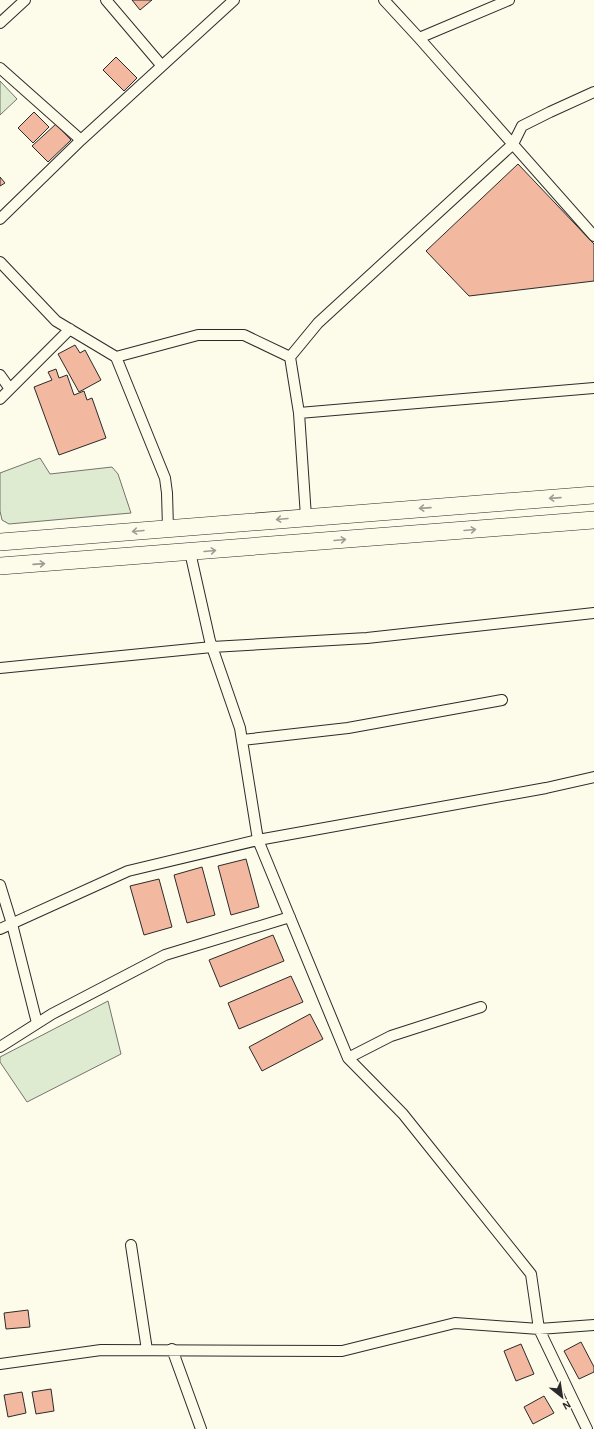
<svg xmlns="http://www.w3.org/2000/svg" width="594" height="1429" font-family="'Alegreya Sans',sans-serif">
<style>
.green{fill:#deebd1;stroke:#74746e}
.building{fill:#f2b8a0;stroke:#2b2b2b}
.lines{fill:none;stroke-linecap:round;stroke-linejoin:round}
.street-casing{stroke:#2b2b2b;stroke-width:12}
.highway-casing{stroke:#2b2b2b;stroke-width:18}
.street{stroke:#fdfbea;stroke-width:10}
.highway{stroke:#fdfbea;stroke-width:17}
.oneway{stroke:#9e9d94}
</style>
<rect width="100%" height="100%" fill="#fdfbea"/>
<!-- green -->
<path class="green" d="M0 81 17 99 0 115Z
M40 458 50 474 112 467 118 474 131 513 9 524 2 520 0 511V473Z
M108 1001 121 1054 27 1102 0 1062V1057Z"/>
<!-- building -->
<path class="building" d="M132 0H152L140 10Z
M116 57 137 78 124 91 103 70Z
M34 112 49 127 33 143 18 128Z
M56 124 71 140 48 162 32 146Z
M518 164 594 244V281L469 296 426 251Z
M0 177 5 183 0 186Z
M75 345 80 353 85 350 101 380 79 392 58 354Z
M56 369 59 378 67 375 74 395 84 391 87 400 92 398 106 438 59 455 34 387 52 380 48 372Z
M246 859 259 907 231 915 218 866Z
M202 867 215 915 187 923 174 875Z
M159 879 172 927 144 935 130 886Z
M273 935 284 961 220 987 209 960Z
M291 976 303 1002 239 1029 228 1003Z
M310 1014 323 1039 262 1071 249 1047Z
M28 1310 30 1327 6 1329 4 1313Z
M581 1342 594 1367V1372L579 1379 564 1351Z
M521 1344 534 1374 516 1381 504 1351Z
M51 1389 54 1411 36 1414 32 1392Z
M22 1392 26 1413 8 1417 4 1395Z
M544 1396 554 1413 533 1424 524 1407Z"/>
<g class="lines">
<!-- street casing -->
<g class="street-casing">
<path id="street" d="M106 0 162 66
M384 0 419 38 594 236
M0 23 25 0
M419 38 509 0
M0 68 81 140
M0 219 81 140 234 0
M0 262 56 321 116 357 198 335H244L290 357
M116 357 165 478 167 493 168 528
M0 375 10 389
M0 399 70 329
M299 413 594 388
M306 517 299 413 290 357 318 323 513 144 522 126 550 112 594 92
M190 552 210 641 240 728 258 840 348 1058 403 1114 531 1274 539 1329 587 1429
M0 668 212 647 367 638 594 613
M242 740 348 728 502 700
M0 885 12 924 37 1023
M0 929 128 871 258 840 546 788 594 777
M0 1047 52 1014 165 955 290 917
M348 1058 391 1036 481 1007
M131 1245 147 1350
M172 1349 201 1429
M0 1364 101 1350 342 1351 455 1323 539 1329 594 1325"/>
</g>
<!-- highway casing -->
<g class="highway-casing">
<path id="highway" d="M0 542 594 495
M0 566 594 520"/>
</g>
<!-- street -->
<use href="#street" class="street"/>
<!-- highway -->
<use href="#highway" class="highway"/>
</g>
<!-- one-way arrows -->
<defs><path id="oneway-shaft" d="M-6 0H5M1.5-3L5.5 0L1.5 3" fill="none" stroke-width="1.6" stroke-linecap="round" stroke-linejoin="round"/></defs>
<g class="oneway">
<use href="#oneway-shaft" transform="translate(555 498) rotate(176)"/>
<use href="#oneway-shaft" transform="translate(425 508) rotate(176)"/>
<use href="#oneway-shaft" transform="translate(282 519) rotate(175)"/>
<use href="#oneway-shaft" transform="translate(470 530) rotate(-5)"/>
<use href="#oneway-shaft" transform="translate(138 531) rotate(175)"/>
<use href="#oneway-shaft" transform="translate(340 540) rotate(-5)"/>
<use href="#oneway-shaft" transform="translate(210 551) rotate(-5)"/>
<use href="#oneway-shaft" transform="translate(39 564) rotate(-4)"/>
</g>
<!-- north arrow -->
<g transform="translate(562 1397) rotate(150)" stroke="#fdfbea" stroke-width="3" paint-order="stroke">
<path d="M0-3L7 15L0 10L-7 15Z" fill="#2b2b2b"/>
<text y="-6" font-size="11" font-weight="bold" text-anchor="middle" fill="#2b2b2b">N</text>
</g>
</svg>
